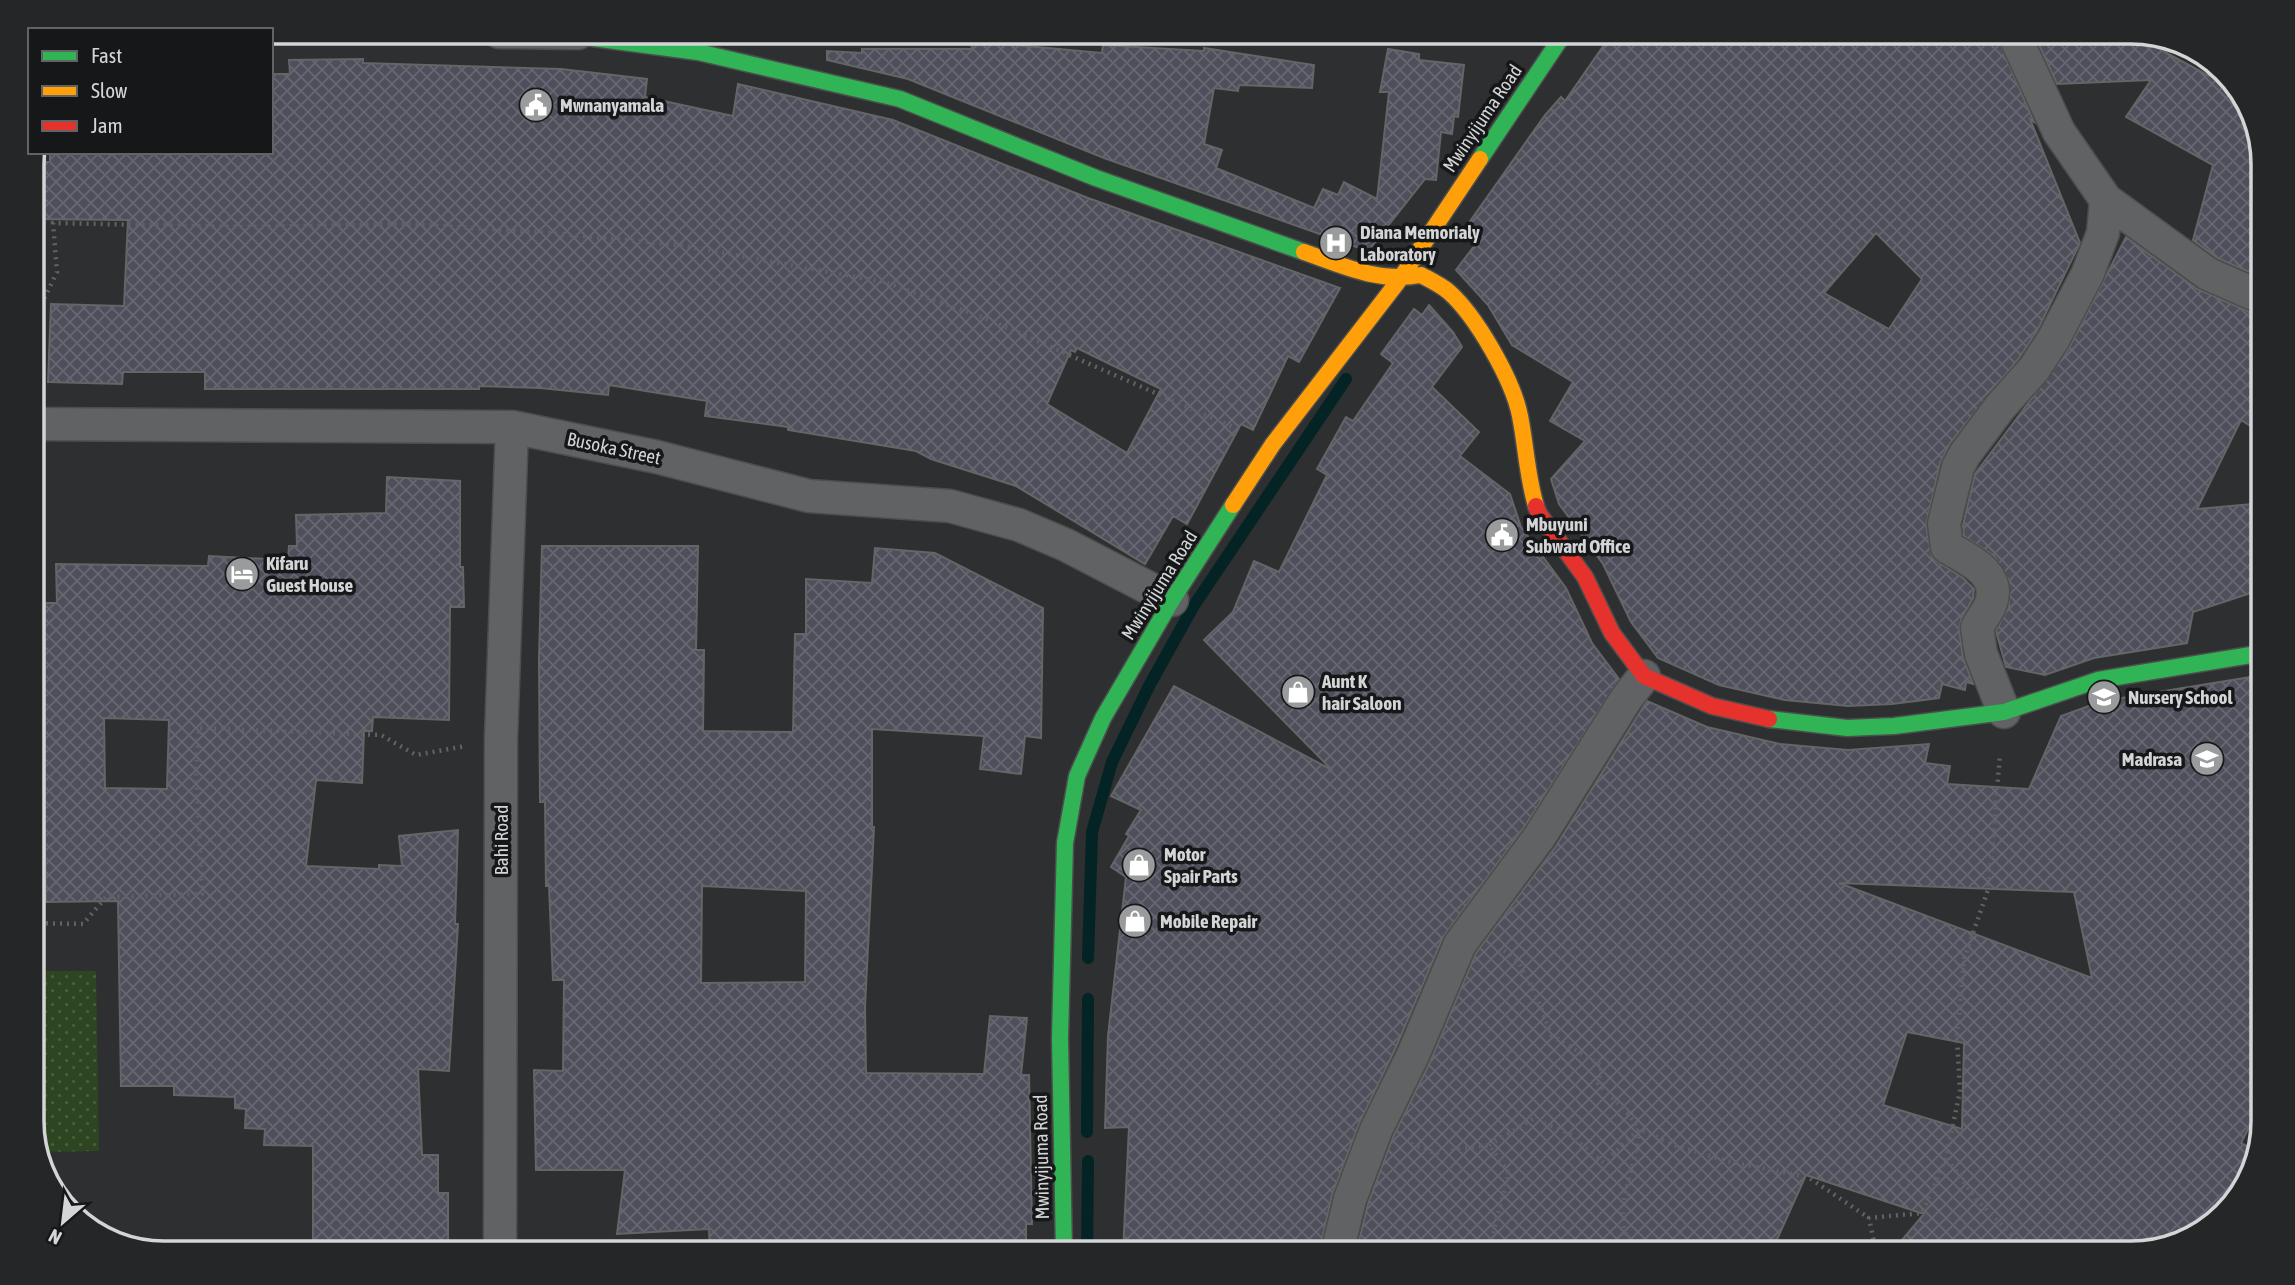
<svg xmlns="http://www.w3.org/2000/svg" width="2295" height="1285" font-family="'Asap Condensed',sans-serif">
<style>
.grass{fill:url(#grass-dots)}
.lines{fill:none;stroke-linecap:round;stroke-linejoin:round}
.stream{stroke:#042324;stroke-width:12}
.building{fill:url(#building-cross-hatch);stroke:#646566;stroke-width:2;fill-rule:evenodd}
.street-casing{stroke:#4c4d4d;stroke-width:35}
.fast-casing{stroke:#4c4d4d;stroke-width:19}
.slow-casing{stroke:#4c4d4d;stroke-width:19}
.jam-casing{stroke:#4c4d4d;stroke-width:19}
.path{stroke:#616263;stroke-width:4.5;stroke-dasharray:2 5;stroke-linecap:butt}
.street{stroke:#616263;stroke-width:32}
.fast{stroke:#30b455;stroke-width:16}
.slow{stroke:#ff9f0a;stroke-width:16}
.jam{stroke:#e5322d;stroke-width:16}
.labels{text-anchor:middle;stroke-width:7;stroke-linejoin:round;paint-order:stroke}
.poi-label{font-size:19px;font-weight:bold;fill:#d4d5d6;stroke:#161718;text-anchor:start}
.street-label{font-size:19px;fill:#d4d5d6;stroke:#161718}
.rim{fill:none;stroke:#d4d5d6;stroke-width:3.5}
</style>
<defs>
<pattern id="grass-dots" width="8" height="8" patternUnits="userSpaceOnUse" patternTransform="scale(1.75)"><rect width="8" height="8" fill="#2d4520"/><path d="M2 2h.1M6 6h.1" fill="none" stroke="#4b5f40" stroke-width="1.8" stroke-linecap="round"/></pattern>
<pattern id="building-cross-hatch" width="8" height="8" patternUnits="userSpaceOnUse" patternTransform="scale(1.75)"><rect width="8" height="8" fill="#4f4e5b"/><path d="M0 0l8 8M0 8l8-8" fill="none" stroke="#676772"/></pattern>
</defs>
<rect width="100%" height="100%" fill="#2e2f30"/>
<!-- grass -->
<path class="grass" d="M32 971H96L99 1151 39 1152 32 1130Z"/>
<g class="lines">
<!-- stream -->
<path class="stream" d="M1088 958 1092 832 1112 762 1149 686 1193 607 1346 379
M1087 1132 1088 999
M1087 1253 1088 1161"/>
</g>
<!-- building -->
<path class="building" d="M1613 32H1995L2034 122 2030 119 2080 243 2037 331 2019 358 1950 443 1940 463 1926 526 1932 558 1963 578 1974 589 1973 598 1961 620 1959 630 1963 657 1973 684 1966 682 1965 690 1942 684 1939 698 1892 704 1848 706 1785 700 1719 685 1658 658 1631 622 1603 564 1559 504 1551 479 1585 441 1550 421 1573 382 1512 345 1488 305 1456 270 1475 245 1461 234 1545 115 1561 97 1565 101ZM1876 233 1922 279 1889 329 1824 293Z
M2033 32H2128L2209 76 2213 65 2246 97 2263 155V278L2217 258 2193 240 2213 165 2126 117 2151 80 2057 84Z
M971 41 1102 53 1103 45 1204 51V48L1314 65 1312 88 1239 85 1238 91 1214 88 1204 144 1222 150 1216 168 1314 208 1323 189 1338 195 1344 182 1377 199 1389 92H1380L1388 49 1419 54V60L1464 65 1458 117 1454 116 1452 134 1441 132 1436 180 1425 179 1368 251 1104 158 908 79 827 60V51L862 53V49H972Z
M363 59V63L561 69 647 79 645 97 733 116 738 84 893 120 1088 198 1340 288 1299 362 1288 356 1253 430 1241 424 1187 524 1173 516 1145 564 1016 486 931 459 916 451 788 430V427L705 416 707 401 609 385 608 395 540 388 479 386V389H205V372H123L122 384 48 382 51 304 124 306 128 220 32 219V169L45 170V162H50V152H271V74H290L289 60ZM1077 348 1161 389 1127 453 1047 404 1071 350 1075 352Z
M2126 237 2197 289 2259 316 2248 332 2263 342V434L2241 420 2197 509 2263 503V589L2193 612 2187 643 2094 658 2045 675 2006 667 1996 631 2009 606V580L1994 556 1964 536 1963 525 1975 474 2068 350Z
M1429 305 1453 332 1462 347 1432 387 1479 432 1460 456 1510 494 1521 527 1566 588 1592 643 1619 679 1525 826 1443 937 1396 1047 1359 1124 1332 1195 1319 1253H1123L1129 1127 1105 1128 1108 1036 1126 877 1111 867 1129 836 1126 834 1141 810 1111 796 1174 686 1332 770 1204 640 1233 612 1254 561 1279 572 1327 475 1317 469 1346 417 1353 421 1393 363 1381 354 1414 309 1422 315Z
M387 477 460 481V567H463L464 607H450L449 720 373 717 372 731H364L362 783 316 780 306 866 379 869V865L402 866 399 836 458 830 455 924H458L449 1071 418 1069 422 1155H438V1193H448V1254H313V1146L264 1145 265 1129 245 1128 246 1109 235 1108V1097L174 1095V1086H121L118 901 46 902 44 796H32V603H57L56 564 208 566 209 556 288 560 289 546H297L296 515 386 513ZM104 718 169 720 167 789 105 788Z
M542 546H698L696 650H704L703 731 793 732 795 634H806V579L872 583 875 548 935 553 1043 608 1041 738 1025 736 1021 774 980 769 984 736 872 729V827H874L865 1007 866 1073 984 1074 990 1016 1027 1018 1021 1075H1029L1032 1224H1026V1253H710L709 1229 617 1234 625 1170H536L534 1070 563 1071 564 980H553L549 886H546L545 802H540L539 658ZM702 886 806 891 805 982 701 983Z
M2263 675V1100L2241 1143 2256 1151 2246 1187 2198 1236 2132 1253H1891L1924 1214 1806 1175 1771 1253H1504L1467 1243 1463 1253H1356L1368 1204 1393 1137 1430 1062 1476 953 1556 846 1647 701 1707 727 1780 744 1848 750 1929 744 1925 763 1950 766 1947 784 2029 789 2061 716 2103 701ZM1839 883 2074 892 2092 978ZM1907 1032 1964 1043 1962 1129 1883 1105Z"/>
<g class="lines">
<!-- street casing -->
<g class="street-casing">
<path id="street" d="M499 32 578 33
M2013 32 2059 132 2106 200 2208 274 2263 298
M32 424 512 427 657 457 809 496 950 506 1019 525 1066 545 1172 600
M2004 712 1981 654 1977 628C1981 619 1988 612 1991 603 2001 573 1969 560 1947 547L1944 524 1958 467 1965 454 2000 407 2034 369 2053 340 2088 273 2103 233 2106 200
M500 1253 501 739 512 427
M1337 1253 1350 1199 1376 1130 1413 1055 1460 944 1540 836 1626 699 1644 676"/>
</g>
<!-- fast casing -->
<g class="fast-casing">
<path id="fast" d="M555 33 698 52 900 99 1096 178 1304 252
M1480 159 1565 32
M1769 719 1847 728 1894 726 2004 712 2098 680 2263 653
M1064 1253 1060 1038 1065 843 1077 776 1103 718 1172 600 1233 505"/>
</g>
<!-- slow casing -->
<g class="slow-casing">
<path id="slow" d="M1304 252C1343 266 1379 283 1421 275 1430 280 1441 285 1449 292 1476 316 1513 380 1520 416 1526 446 1527 476 1536 506
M1233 505 1273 444 1400 279 1480 159"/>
</g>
<!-- jam casing -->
<g class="jam-casing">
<path id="jam" d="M1536 506 1539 514 1585 577 1612 633 1644 676 1712 706 1769 719"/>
</g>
<!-- path -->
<path class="path" d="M43 389V301L57 272 53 223 244 227 409 224 549 233 679 245 884 282 985 318 1235 428
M32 923 83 924 106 897 202 894 196 771 199 728 381 735 416 755 466 746
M1411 1144 1435 1153 1489 1145 1509 1173 1488 1253
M1489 1145 1533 1119 1568 1133 1604 1163 1639 1129 1625 1110 1598 1084 1602 1066 1551 1035 1538 999 1518 962 1501 948
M1947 1159 1976 1199 2030 1253
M1636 1253C1606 1217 1637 1171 1639 1129L1673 1145 1731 1162 1808 1177 1869 1218
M1871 1253 1874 1242 1869 1218 1922 1213 1946 1158 1960 1091 1957 1038 1964 959 1989 887 2000 754"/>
<!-- street -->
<use href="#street" class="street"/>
<!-- fast -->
<use href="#fast" class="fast"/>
<!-- slow -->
<use href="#slow" class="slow"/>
<!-- jam -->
<use href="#jam" class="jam"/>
</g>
<!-- icons -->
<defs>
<g id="civic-disc" transform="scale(1.75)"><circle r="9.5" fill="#9a9b9c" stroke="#161718"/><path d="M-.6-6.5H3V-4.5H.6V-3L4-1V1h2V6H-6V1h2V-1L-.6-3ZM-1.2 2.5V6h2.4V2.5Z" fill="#fff"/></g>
<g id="hospital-disc" transform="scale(1.75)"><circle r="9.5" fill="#9a9b9c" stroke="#161718"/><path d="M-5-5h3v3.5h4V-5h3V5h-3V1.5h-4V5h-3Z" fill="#fff"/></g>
<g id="hotel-disc" transform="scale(1.75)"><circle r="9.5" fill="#9a9b9c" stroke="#161718"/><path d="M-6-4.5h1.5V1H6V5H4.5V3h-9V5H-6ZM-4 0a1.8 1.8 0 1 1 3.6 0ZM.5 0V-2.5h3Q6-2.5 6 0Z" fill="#fff"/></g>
<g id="shop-disc" transform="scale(1.75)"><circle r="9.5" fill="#9a9b9c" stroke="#161718"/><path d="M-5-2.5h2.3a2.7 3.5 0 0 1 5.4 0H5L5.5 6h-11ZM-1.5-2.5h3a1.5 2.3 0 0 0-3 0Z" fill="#fff"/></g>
<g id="school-disc" transform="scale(1.75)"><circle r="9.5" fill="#9a9b9c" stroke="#161718"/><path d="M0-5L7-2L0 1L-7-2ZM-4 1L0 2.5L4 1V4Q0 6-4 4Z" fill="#fff"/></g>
</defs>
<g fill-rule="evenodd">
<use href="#civic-disc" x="536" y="105"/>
<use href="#hospital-disc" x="1336" y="243"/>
<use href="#civic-disc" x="1502" y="535"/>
<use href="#hotel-disc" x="242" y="574"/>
<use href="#shop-disc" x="1298" y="692"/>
<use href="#school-disc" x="2104" y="697"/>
<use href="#school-disc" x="2207" y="759"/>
<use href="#shop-disc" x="1139" y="865"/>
<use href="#shop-disc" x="1135" y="921"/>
</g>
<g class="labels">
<!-- poi labels -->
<g class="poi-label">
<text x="560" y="112">Mwnanyamala</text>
<text x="1360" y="239">Diana Memorialy<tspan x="1360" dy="22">Laboratory</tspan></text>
<text x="1526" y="531">Mbuyuni<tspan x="1526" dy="22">Subward Office</tspan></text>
<text x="266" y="570">Kifaru<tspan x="266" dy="22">Guest House</tspan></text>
<text x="1322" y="688">Aunt K<tspan x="1322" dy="22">hair Saloon</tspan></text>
<text x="2128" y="704">Nursery School</text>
<text x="2182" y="766" text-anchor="end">Madrasa</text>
<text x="1164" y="861">Motor<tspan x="1164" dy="22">Spair Parts</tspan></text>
<text x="1160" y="928">Mobile Repair</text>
</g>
<!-- street labels -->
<g class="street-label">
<text transform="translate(1482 118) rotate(-56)" y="7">Mwinyijuma Road</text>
<text transform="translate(614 448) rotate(12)" y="7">Busoka Street</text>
<text transform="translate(1159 585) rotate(-58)" y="7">Mwinyijuma Road</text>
<text transform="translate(501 840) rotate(-90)" y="7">Bahi Road</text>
<text transform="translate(1041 1157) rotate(-91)" y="7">Mwinyijuma Road</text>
</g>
</g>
<!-- crop -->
<path d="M0 0H2295V1285H0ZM164 44H2131A120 120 0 0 1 2251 164V1121A120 120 0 0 1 2131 1241H164A120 120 0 0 1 44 1121V164A120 120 0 0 1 164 44Z" fill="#252627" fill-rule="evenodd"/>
<path class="rim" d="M164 44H2131A120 120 0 0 1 2251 164V1121A120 120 0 0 1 2131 1241H164A120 120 0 0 1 44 1121V164A120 120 0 0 1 164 44Z"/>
<!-- legend -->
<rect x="28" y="28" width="245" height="126" fill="#161718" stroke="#626364" stroke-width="2"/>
<rect x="42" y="51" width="35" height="10" fill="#30b455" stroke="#626364" stroke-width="2"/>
<text x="91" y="63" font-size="21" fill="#d4d5d6">Fast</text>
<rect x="42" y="86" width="35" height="10" fill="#ff9f0a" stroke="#626364" stroke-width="2"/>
<text x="91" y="98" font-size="21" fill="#d4d5d6">Slow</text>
<rect x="42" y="121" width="35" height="10" fill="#e5322d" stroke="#626364" stroke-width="2"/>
<text x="91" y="133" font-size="21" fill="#d4d5d6">Jam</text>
<!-- north arrow -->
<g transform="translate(63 1222) rotate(208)" stroke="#161718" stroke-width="5" paint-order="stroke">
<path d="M0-5L12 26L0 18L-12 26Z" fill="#d4d5d6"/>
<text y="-10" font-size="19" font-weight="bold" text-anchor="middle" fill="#d4d5d6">N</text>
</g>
</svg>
